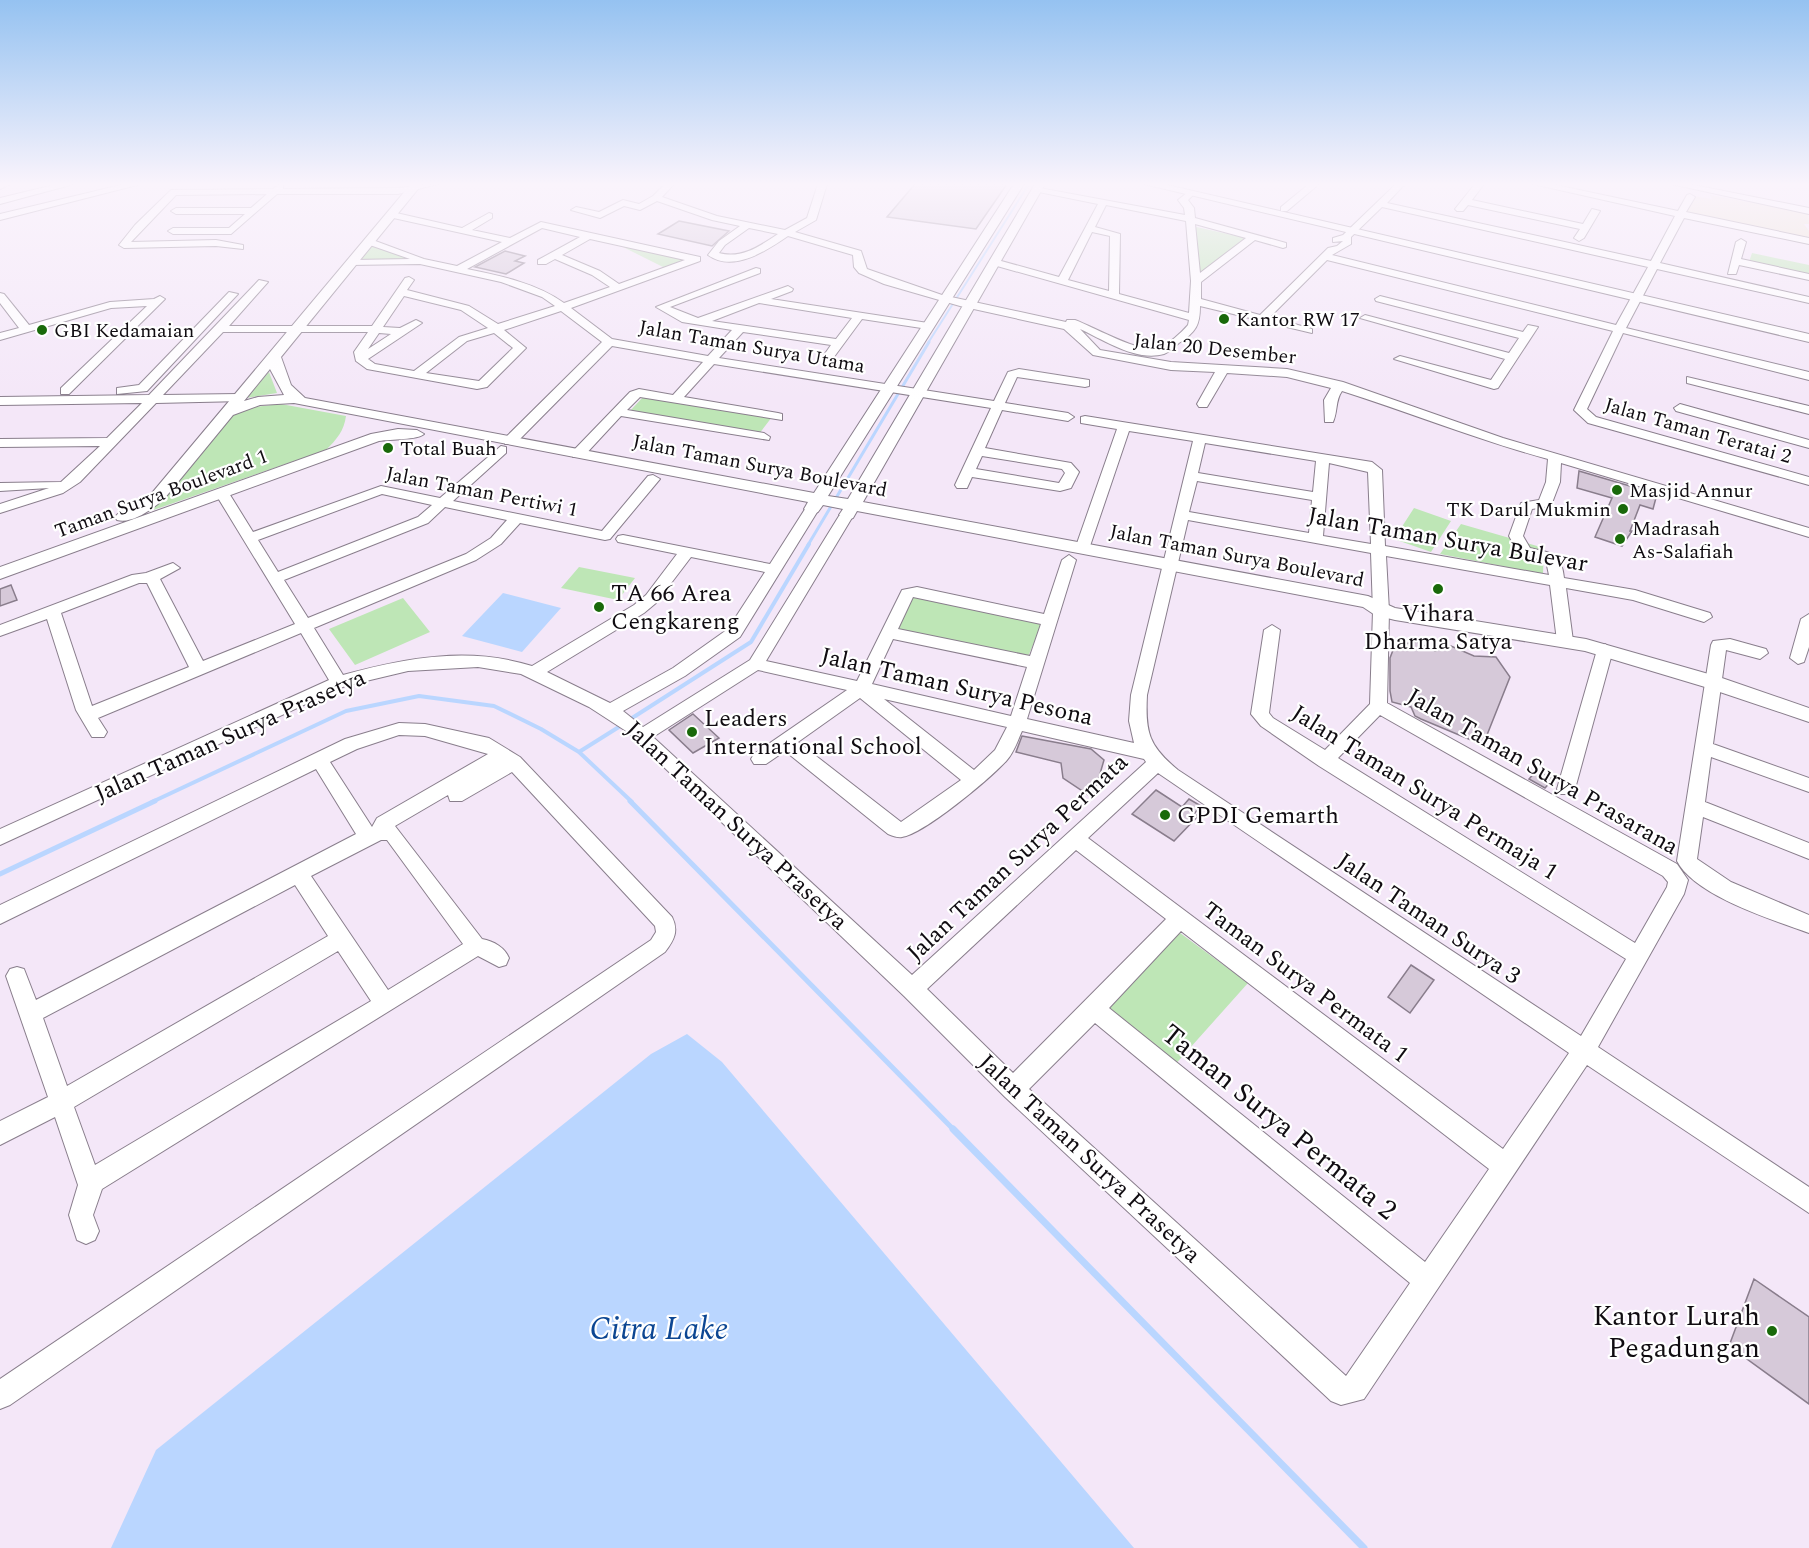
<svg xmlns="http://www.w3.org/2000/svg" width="1809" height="1548" font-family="Spectral,serif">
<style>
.industrial{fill:#ebe2cd}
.green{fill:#bee6b6}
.water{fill:#bad6ff}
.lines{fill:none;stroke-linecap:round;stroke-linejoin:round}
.stream-far4{stroke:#bad6ff;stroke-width:2}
.stream-far3{stroke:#bad6ff;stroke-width:3}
.stream-far2{stroke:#bad6ff;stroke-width:4}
.stream-far1{stroke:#bad6ff;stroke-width:5}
.stream{stroke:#bad6ff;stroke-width:7}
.building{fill:#d6c9d9;stroke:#897d8c;stroke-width:1.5}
.minor-casing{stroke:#897e8c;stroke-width:2}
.tertiary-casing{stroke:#897e8c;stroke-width:2}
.minor{fill:#fff;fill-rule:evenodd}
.tertiary{fill:#fff;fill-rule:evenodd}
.poi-dot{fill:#19690a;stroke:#fff;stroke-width:2}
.labels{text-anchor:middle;stroke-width:4.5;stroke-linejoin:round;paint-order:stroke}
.far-poi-label{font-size:20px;fill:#100c11;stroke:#fff;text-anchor:start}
.far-street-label{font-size:20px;fill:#100c11;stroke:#fff}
.street-label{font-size:24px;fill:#100c11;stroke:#fff}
.poi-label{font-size:24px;fill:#100c11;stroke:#fff;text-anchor:start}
.near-street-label{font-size:28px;fill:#100c11;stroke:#fff}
.near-poi-label{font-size:28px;fill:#100c11;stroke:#fff;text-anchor:end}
.near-water-label{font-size:32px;font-style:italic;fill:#0c4692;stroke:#fff}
</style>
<rect width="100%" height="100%" fill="#f4e7f8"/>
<!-- industrial -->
<path class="industrial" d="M1710 195 1808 213 1809 224H1804L1809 231V240L1684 214 1693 196 1712 199Z"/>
<!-- green -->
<path class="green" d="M1192 226 1246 238 1197 276Z
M609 240 688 260 665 268Z
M371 243 434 263 357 261Z
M1752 253 1809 265V275L1749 262Z
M269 372 277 393 246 398Z
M643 397 772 417 759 434 630 411Z
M281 404 346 416C344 431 337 439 326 450L142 514 231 416 246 408Z
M1414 508 1451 521 1431 552 1394 539Z
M1461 524 1544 548 1543 574 1440 554Z
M579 567 635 578 618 600 561 588Z
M910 595 1042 624 1027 659 893 628Z
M403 598 430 632 355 665 329 629Z
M1176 930 1248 983 1173 1067 1101 1006Z"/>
<!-- water -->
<path class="water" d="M503 593 561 608 522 652 462 636Z
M687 1034 722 1062 1134 1548H111L156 1450 651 1054Z"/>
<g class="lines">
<!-- stream-far4 -->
<path class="stream-far4" d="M928 343 1029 184"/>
<!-- stream-far3 -->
<path class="stream-far3" d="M808 545 929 342"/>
<!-- stream-far2 -->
<path class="stream-far2" d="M629 720 751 642 809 544
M579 752 622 725
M152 802 346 711 419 696 494 706 541 729 579 752 632 802"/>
<!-- stream-far1 -->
<path class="stream-far1" d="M630 801 954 1130
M0 874 155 801"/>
<!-- stream -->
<path class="stream" d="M953 1129 1364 1548"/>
</g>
<!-- building -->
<path class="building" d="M915 184H1007L976 229 887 217Z
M679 221 729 231 712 246 658 234Z
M505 251 525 256 515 261 524 263 506 274 475 267Z
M1579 471 1657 494 1653 509 1640 505 1630 531H1632L1622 546 1595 537 1612 498 1577 488Z
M11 585 17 600 0 606V589Z
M1417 642 1435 651 1451 646 1474 656 1496 657 1510 677 1483 745 1421 719 1415 716 1411 707 1392 702 1390 691V658L1395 645Z
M693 714 719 738 693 753 669 730Z
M1022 736 1091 749 1104 760 1093 798 1063 778 1061 763 1016 752Z
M1537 770 1553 779 1545 788 1529 779Z
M1156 790 1182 807 1189 799 1201 806 1194 814 1198 816 1174 841 1132 814Z
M1411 965 1434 980 1410 1013 1388 997Z
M1754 1279 1809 1317V1404L1729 1346Z"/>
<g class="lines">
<!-- minor casing -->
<g class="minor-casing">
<path id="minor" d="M0 184H10L0 189Z
M58 184H74L0 204V198Z
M125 184H141L0 220V214Z
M280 184 283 185V189L398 188 438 184 398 194H277L231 234H173L168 231 173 228H229L245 214H176L171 211 176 208H251L267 194 176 195 131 242 216 240 243 245V249L216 246 124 248 119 245 135 225 171 190 273 189Z
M665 184H674L662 197 717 216 785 230 807 218 818 184H827L816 220 795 232 861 251 867 269 942 295 1066 322 1067 320H1075C1094 327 1140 354 1159 348 1168 345 1182 332 1188 325L1189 320 990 264 989 262 994 259 1059 277 1098 204 1034 191V187L1185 215 1184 208 1178 200 1188 192 1193 195 1188 200 1194 208 1195 218 1286 243V247L1283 248 1255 240 1201 282V299L1260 315 1328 248 1337 246 1343 241 1333 242V238L1343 235 1396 184H1405L1387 203 1651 261 1675 216 1533 184H1551L1678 211 1687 195 1690 194 1695 197 1686 212 1809 238V244L1684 218 1660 263 1809 297V303L1657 269 1626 328 1809 372V380L1623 333 1587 409 1596 417 1809 477V485L1588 423 1574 410 1613 331 1327 260 1270 317 1312 329V333L1200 306C1200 325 1196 332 1179 343 1174 347 1170 352 1164 354 1136 362 1104 340 1080 329L1100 350 1171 362 1287 369 1343 382 1503 438 1809 528V537L1561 463 1560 482 1552 503 1550 506 1532 509 1523 536 1530 548C1553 554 1561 551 1564 578L1635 590 1710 613 1712 617 1704 622 1633 600 1566 588 1573 641 1565 646 1557 641 1550 585 1386 556 1389 611 1387 703 1677 864 1688 880 1684 894 1598 1047 1809 1187V1213L1587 1065 1364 1399 1341 1405 1331 1401 1005 1097 904 996 626 731 589 707 521 674 478 667 408 671 345 686 0 845V829L329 680 301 633 98 718 107 732 104 737H92L76 710 47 619 0 636V625L132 575 146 573 173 563 180 568 160 579 203 661 295 624 215 493 222 489 227 490 253 532 381 486 440 498 501 446 506 447V453L453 501 602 531 648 476 653 475 660 479 610 539 605 540 520 523 501 544 476 560 314 628 343 675C405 658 469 646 532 666L634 605 646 595 677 554 618 542 616 539 618 536 623 535 770 564 807 506H817L819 509 740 637 685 676 623 711 643 727 750 660 839 516 846 512 853 516 766 661 857 681 902 590 917 587 1044 614 1062 560 1069 555 1076 560 1027 719 1134 743 1129 721 1131 695 1193 441 1129 431 1089 549 1082 553 1075 549 1117 429 1081 423V417L1085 416 1372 462 1382 470 1385 546 1549 575 1546 561 1519 554 1509 536 1521 503 1539 500 1546 482 1548 459C1478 440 1411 413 1342 391 1335 401 1338 411 1333 422H1325L1324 400 1331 388 1287 377 1227 373 1207 407H1199L1197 404 1215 372 1171 370 1093 355 1064 329 960 306 884 284 859 273 854 267 853 255 788 236C766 251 733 273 708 255L719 241 740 226 712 220 657 201 640 210 624 206 600 218 571 210 576 207 599 212 623 200 639 204 653 196ZM1106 205 1186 221 1191 281 1189 313 1119 294 1120 234 1095 227ZM1382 207 1648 267 1616 325 1332 255 1351 244V237ZM1195 224 1246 238 1200 273ZM749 228 778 234C760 246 742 259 719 253L725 245ZM1092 232 1110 236 1109 291 1068 280ZM1205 443 1316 461 1313 492 1198 473ZM1329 463 1368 472 1371 544 1323 536ZM1197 481 1312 500 1309 533 1189 512ZM382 494 432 505 418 517 278 572 258 540ZM445 507 507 520 491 538 466 554 308 618 284 580 428 523ZM1188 520 1371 553 1373 611 1370 704 1325 750 1273 718 1269 713 1280 630 1272 625 1264 630 1251 714 1261 726 1319 766 1626 959 1581 1036 1178 770C1149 746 1145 733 1147 695ZM691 557 765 572 728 629 673 668 610 703 547 672 644 613 656 603ZM139 583H147L189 667 92 706 61 613ZM913 597 1041 624 1030 656 898 629ZM893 639 1027 667 1011 716 872 684ZM758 670 847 690 754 754 751 759 754 764H766L785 751 888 834C893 836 898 838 902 837 924 834 991 778 1007 760 1014 752 1018 740 1022 731L1144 759 1146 762 912 975 653 737ZM860 698 961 780 901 822 798 742ZM884 699 1007 727 995 750 974 770ZM1380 715 1663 876 1668 882 1667 887 1635 943 1338 758ZM1158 773 1569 1053 1503 1149 1088 838ZM1076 850 1166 919 1013 1073 927 989ZM1181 931 1489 1169 1425 1262 1109 1008ZM1095 1023 1410 1283 1346 1376 1029 1089Z
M1309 184H1319L1287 211H1281V207Z
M1475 184H1484L1472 200 1583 224 1592 209 1600 211 1584 238 1579 241 1574 238 1580 229 1468 205 1463 211H1457L1455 209Z
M1671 184H1689L1809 208V214Z
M392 212 462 228 489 213 492 214V218L472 230 510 238 541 222 700 257V261L571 308 612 339 708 356 732 330 682 322 656 307 756 268 760 269V273L670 307 698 318 788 286 793 289 792 291 771 299 928 323 934 326 928 329 862 319 834 357 830 358 824 355 831 345 743 332 719 358 994 401 1008 372 1019 369 1089 380V386L1085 387 1017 377 1005 403 1068 413 1074 417 1068 421 1002 410 985 448 1071 463 1079 472 1071 488 1060 491 972 477 967 488H957L955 485 991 408 714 364 684 397 778 413 782 414V420L640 397 627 410 764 433 770 437 769 440 621 416 583 457H573V451L630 392 639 389 673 395 703 362 612 346 515 444H505V438L602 342 561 311 504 330 526 348 487 387 477 389 367 369 356 361 354 352 368 332H223L163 395 239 394 243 395V401L156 403 80 482 63 493 0 513V504L49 488 0 491V483L61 482 100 446 0 447V439L107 438 142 403 0 405V397L149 395 259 280 268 282 229 326H372L405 278 409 277 414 280 407 290 469 306 498 324 555 306 542 297 501 282 420 264 349 265V261L353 260 410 259 367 244 365 242 370 239 424 259 457 266 502 242 389 217 387 215ZM542 228 580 237 538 260V264H546L555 259 592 275 610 287 564 303C536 283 501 276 467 269ZM590 239 685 260 619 284 600 271 562 255ZM404 296 461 310 488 328 459 337 414 371 375 364 368 359 422 323 416 320 400 328 383 327ZM759 303 852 318 836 339 712 321ZM379 333 391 334 368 349ZM494 333 513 348 479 381 426 373 467 341ZM982 456 1062 469 1065 473 1059 483 976 469Z
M1741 239 1746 242 1741 259 1809 274V280L1739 265 1736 274H1728L1736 242Z
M229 292 238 294 147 391 117 394V388L139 385Z
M0 293 4 294 29 325 110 302 154 299 160 296 165 299 69 394H61V388L147 306 111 308 0 340V333L19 328 0 303Z
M1380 296 1523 332 1528 325 1538 327 1498 388 1494 389 1394 359 1400 356 1491 380 1505 359 1360 318 1365 315 1509 353 1519 338 1376 301 1375 299Z
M1687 377 1809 406V414L1687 383Z
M1680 404 1809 440V448L1676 411 1674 408Z
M1809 614V647L1804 662 1798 664 1790 658 1801 619Z
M1730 639 1766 649 1768 653 1760 659 1726 650 1713 744 1809 778V792L1711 757 1705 802 1809 843V859L1703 817 1697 859 1731 882 1809 915V933C1773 920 1695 896 1677 861L1711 645 1713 641Z
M1605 644 1613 650 1575 789 1572 794H1560L1557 789 1597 650Z
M399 723 425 724 489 738 520 757 672 917C679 931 674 940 665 952L10 1405 0 1409V1379L651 940 656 932 655 926 512 772 462 801H450L448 795 395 826 482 939C494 941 505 948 509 958L506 965 499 967 478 956 102 1189 93 1215 99 1231 95 1240 86 1244 77 1240 69 1215 78 1185 55 1117 0 1145V1121L48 1097 6 976 10 969 17 967 24 969 36 1000 356 834 316 769 0 924V905L345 739ZM399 735 425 736 488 754 377 818 372 827 330 762 357 749ZM381 840H387L463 944 388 990 311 876ZM295 885 328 936 67 1086 43 1018ZM338 951 371 1001 95 1165 74 1107Z"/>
</g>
<!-- tertiary casing -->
<g class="tertiary-casing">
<path id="tertiary" d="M411 184H422L281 357 291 385 305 398 814 493 1014 184H1024L828 496 848 499 1035 184H1045L863 502 1368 596 1395 608 1586 639 1719 677 1809 708V722L1705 687 1585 651 1395 620 1375 615 1363 607 857 511 853 518 847 520 839 515 843 509 823 505 818 512 812 514 804 509 808 502 294 403 260 405 233 415 164 499C152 509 133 524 117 520L115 517C123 507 141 501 152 493ZM270 369 284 395 258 397 244 401Z
M1144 184H1163L1809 334V342Z
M398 429 417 430 424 434C418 440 391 439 379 441L0 579V567L371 434Z"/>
</g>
<!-- minor -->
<use href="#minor" class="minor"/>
<!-- tertiary -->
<use href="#tertiary" class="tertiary"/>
</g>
<!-- sky -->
<linearGradient id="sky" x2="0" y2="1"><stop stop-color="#95c2f1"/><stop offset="0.46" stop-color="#faf4fc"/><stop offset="1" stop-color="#faf4fc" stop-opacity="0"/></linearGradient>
<rect width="1809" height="401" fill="url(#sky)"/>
<!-- markers -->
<g class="poi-dot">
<circle cx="1224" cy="319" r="6"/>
<circle cx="42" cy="330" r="6"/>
<circle cx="388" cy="448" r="6"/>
<circle cx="1617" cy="490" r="6"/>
<circle cx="1623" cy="509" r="6"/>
<circle cx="1620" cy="539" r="6"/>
<circle cx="1438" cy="589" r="6"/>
<circle cx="599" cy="607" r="6"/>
<circle cx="692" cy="732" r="6"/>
<circle cx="1165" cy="815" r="6"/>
<circle cx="1772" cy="1331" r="6"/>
</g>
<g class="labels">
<!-- far-poi labels -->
<g class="far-poi-label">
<text x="1236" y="326">Kantor RW 17</text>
<text x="54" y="337">GBI Kedamaian</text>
<text x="400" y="455">Total Buah</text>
<text x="1629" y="497">Masjid Annur</text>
<text x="1611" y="516" text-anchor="end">TK Darul Mukmin</text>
<text x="1632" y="535">Madrasah<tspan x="1632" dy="23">As-Salafiah</tspan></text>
</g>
<!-- far-street labels -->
<g class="far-street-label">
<text transform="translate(752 346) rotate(10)" y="7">Jalan Taman Surya Utama</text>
<text transform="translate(1215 348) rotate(6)" y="7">Jalan 20 Desember</text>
<text transform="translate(1698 430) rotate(16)" y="7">Jalan Taman Teratai 2</text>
<text transform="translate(760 465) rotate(11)" y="7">Jalan Taman Surya Boulevard</text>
<text transform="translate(482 491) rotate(11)" y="7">Jalan Taman Pertiwi 1</text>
<text transform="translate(161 493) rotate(-20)" y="7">Taman Surya Boulevard 1</text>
<text transform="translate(1237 555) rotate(11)" y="7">Jalan Taman Surya Boulevard</text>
</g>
<!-- street labels -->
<g class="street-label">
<text transform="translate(1448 539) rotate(10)" y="8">Jalan Taman Surya Bulevar</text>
<text transform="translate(957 686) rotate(13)" y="8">Jalan Taman Surya Pesona</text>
<text transform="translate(230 735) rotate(-24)" y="8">Jalan Taman Surya Prasetya</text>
<text transform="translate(1543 771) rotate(30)" y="8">Jalan Taman Surya Prasarana</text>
<text transform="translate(1425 792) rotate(32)" y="8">Jalan Taman Surya Permaja 1</text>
<text transform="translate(737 825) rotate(43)" y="8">Jalan Taman Surya Prasetya</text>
<text transform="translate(1017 857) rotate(-43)" y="8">Jalan Taman Surya Permata</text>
<text transform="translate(1429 918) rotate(34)" y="8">Jalan Taman Surya 3</text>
<text transform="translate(1306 982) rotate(37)" y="8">Taman Surya Permata 1</text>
<text transform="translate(1090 1158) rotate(43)" y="8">Jalan Taman Surya Prasetya</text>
</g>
<!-- poi labels -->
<g class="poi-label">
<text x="611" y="601">TA 66 Area<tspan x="611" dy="28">Cengkareng</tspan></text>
<text x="1438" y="621" text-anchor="middle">Vihara<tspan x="1438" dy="28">Dharma Satya</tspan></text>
<text x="704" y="726">Leaders<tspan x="704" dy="28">International School</tspan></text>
<text x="1177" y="823">GPDI Gemarth</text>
</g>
<!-- near-street labels -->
<g class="near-street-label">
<text transform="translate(1280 1121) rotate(39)" y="10">Taman Surya Permata 2</text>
</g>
<!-- near-poi labels -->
<g class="near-poi-label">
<text x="1760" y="1325">Kantor Lurah<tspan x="1760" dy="32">Pegadungan</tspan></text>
</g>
<!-- near-water labels -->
<g class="near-water-label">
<text x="659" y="1339">Citra Lake</text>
</g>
</g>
</svg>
